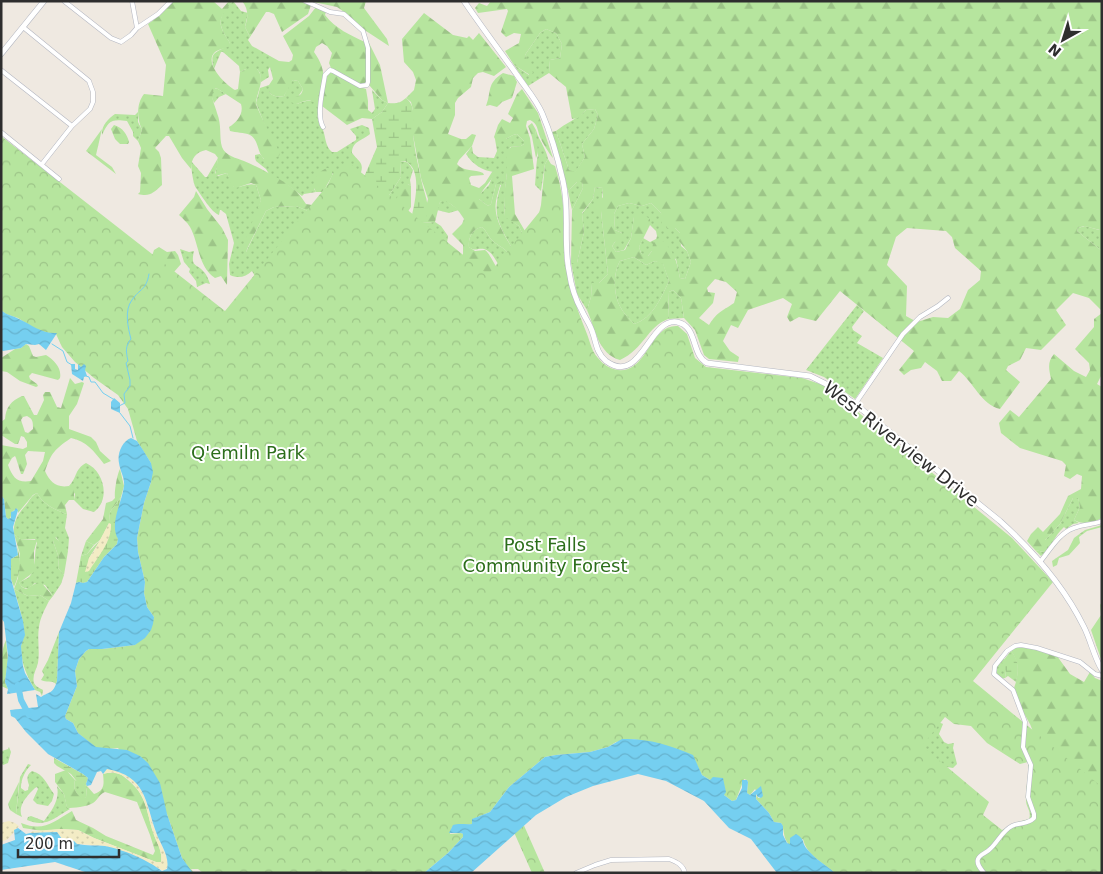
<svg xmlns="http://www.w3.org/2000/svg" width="1103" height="874" font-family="'DejaVu Sans',sans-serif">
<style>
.grass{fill:url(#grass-dots)}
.forest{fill:url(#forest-firs);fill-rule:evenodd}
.wetland{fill:url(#wetland-marsh)}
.sand{fill:url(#sand-dots)}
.park{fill:url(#park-crowns);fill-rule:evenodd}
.water{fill:url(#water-waves)}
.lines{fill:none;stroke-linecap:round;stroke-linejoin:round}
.stream{stroke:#75cff0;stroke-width:1}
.river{stroke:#75cff0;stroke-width:6}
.street-casing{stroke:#b4b7c1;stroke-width:5}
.secondary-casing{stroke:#b4b7c1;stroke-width:6}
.street{stroke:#fff;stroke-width:4}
.secondary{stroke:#fff;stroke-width:5}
.labels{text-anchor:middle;stroke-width:4;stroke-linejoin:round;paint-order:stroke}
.street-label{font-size:18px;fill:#2e2e2e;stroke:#fff}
.park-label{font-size:18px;fill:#2c6e1b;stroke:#fff}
</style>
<defs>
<pattern id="grass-dots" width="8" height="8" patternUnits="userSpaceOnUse" patternTransform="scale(1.25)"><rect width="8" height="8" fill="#b6e59e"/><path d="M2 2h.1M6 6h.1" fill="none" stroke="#9dc588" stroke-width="1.8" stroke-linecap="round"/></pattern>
<pattern id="forest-firs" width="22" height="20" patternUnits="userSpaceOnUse" patternTransform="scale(1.25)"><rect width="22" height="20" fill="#b6e59e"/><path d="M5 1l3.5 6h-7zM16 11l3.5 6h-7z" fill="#9dc588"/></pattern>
<pattern id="wetland-marsh" width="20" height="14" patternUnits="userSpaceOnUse" patternTransform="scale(1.25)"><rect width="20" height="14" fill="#b6e59e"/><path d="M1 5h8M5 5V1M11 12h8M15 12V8" fill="none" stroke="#9dc588"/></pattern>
<pattern id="sand-dots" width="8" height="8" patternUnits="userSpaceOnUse" patternTransform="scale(1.25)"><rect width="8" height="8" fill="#f3ecc5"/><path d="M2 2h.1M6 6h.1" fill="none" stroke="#d1cbaa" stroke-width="1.8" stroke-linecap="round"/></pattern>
<pattern id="park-crowns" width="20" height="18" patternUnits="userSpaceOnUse" patternTransform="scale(1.25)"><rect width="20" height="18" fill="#b6e59e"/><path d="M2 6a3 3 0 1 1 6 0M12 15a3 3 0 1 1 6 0" fill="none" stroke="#9dc588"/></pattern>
<pattern id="water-waves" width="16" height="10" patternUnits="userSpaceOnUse" patternTransform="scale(1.25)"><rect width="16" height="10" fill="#75cff0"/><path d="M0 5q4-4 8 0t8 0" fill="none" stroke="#66b2ce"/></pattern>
</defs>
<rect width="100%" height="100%" fill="#efe9e1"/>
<!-- grass -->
<path class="grass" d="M233 1 241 11 248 13 245 27 250 37 248 40 252 46 270 56V67L268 70 269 77 261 82 260 73 257 69H246L240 72 239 66 223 52H221L214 69C208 48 220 54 230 43 218 25 216 18 233 1Z
M546 29 556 33 562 44 560 58 550 60 549 73 528 86 514 65 529 75 525 55 540 33Z
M293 80 298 81 303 89 298 97H290L297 104C306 100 318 97 319 111 319 117 317 113 318 119 319 123 322 126 323 130 326 138 325 146 332 152H337L356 140V136L350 129 362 125 369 128 370 134C362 141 352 141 352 153 361 164 365 163 359 178L388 197 401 177 400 162C408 160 409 164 413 170L410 180 411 186 408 184 393 214 422 223 435 222 441 226 448 236 447 243 449 283 556 250 564 249V264L222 324 256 278 252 271C246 277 238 279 230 275L229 264 234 243 226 214 221 210H220L219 215C211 212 202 196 196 188 193 184 191 167 191 161L205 177H207L218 158 217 167 215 173 218 176 227 173 234 187C242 188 248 182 256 185L261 200 246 252 266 211 274 207 296 206 315 214 333 173 314 189 316 192 304 194 302 196 289 186 269 174 266 169 256 161 255 158V155L260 154 264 159 266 128 256 103 260 88 269 85V92C273 97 278 97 284 96L290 83Z
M214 88 218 89 226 94 219 97 214 103C212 97 210 94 214 88Z
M372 90 382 100 388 103 382 112 372 119V113L375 109Z
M595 109 598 115 594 129 582 144 585 157 575 173 569 170 556 131C566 123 577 119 586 110Z
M138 112V122L142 130 138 141 133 136V132L127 121C110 119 109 121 102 135 101 126 108 119 115 114L135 115Z
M536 130C539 141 546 148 548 159L545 164 541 191 535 185C536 177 536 161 538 155L535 136Z
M517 134 524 141V144L521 146 510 147C508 170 503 193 505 216L519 226 523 235 513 250C499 224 491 215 501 185L496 184 491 204 488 206 479 199V195L489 185 494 172C483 171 472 164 466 154L472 146 473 153 478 157 494 158 497 151 495 139H506L513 135Z
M582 181 583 188 572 210 568 191 577 182Z
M595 187 603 188 601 211 608 274 599 283 592 284 591 297 587 310 577 294 571 263H577L584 232 582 214 593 199Z
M443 200 448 202 459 210 449 213 437 210 440 202Z
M629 203 642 206 651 203 661 213 668 228H675L680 233 681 246 687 251 691 262 685 279 680 278 676 259 652 251 647 257 641 253 639 247 643 238 650 242 656 239 657 236 656 231 650 225V219L634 217 631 238 624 250 616 252 612 246 622 233 615 230 614 214 618 206Z
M1085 226 1099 230 1102 228V251L1077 231 1078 228Z
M482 227C487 231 488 237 493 241 499 247 505 247 509 255L500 267C495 260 493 252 484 249 478 248 475 252 469 247 468 238 472 229 482 227Z
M180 249 189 252 194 251C190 268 197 263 204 272 207 275 209 281 210 284L206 283 197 287 196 281 189 272 190 269 184 262Z
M634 257 646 265 655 261 663 263 669 281C661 298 653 318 634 324 630 319 624 314 621 308 613 296 613 273 620 261Z
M673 290 681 298 684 318 668 319 669 292Z
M857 305 864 311 852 327 853 330 862 336 857 343 883 358 855 399 824 377 806 370Z
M86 463C104 471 111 499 94 512L83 509 74 500 75 494 69 486C78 476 74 470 86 463Z
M37 493C44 505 55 510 67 514L65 528 69 538 68 551 63 548 56 537 53 541 59 558 58 568 64 575 61 584 53 596 45 585 35 583C29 589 24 591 19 583 22 580 28 579 30 576 36 570 34 552 37 543L35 539H20L14 534C13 521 18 514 26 505 30 500 31 496 37 493Z
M1078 497 1080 507 1074 520 1079 523 1073 524 1066 529 1064 527C1054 536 1051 549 1041 556L1035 550 1044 552 1045 540 1060 524 1073 498Z
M86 541 94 545 87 554 81 556Z
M14 589 28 596 40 595 49 601C45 609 40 618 39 627 37 639 40 651 38 663 36 670 32 676 34 683 36 687 40 688 43 690L42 696 40 692 35 690C27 676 21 664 21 646 22 641 25 637 24 631 23 617 18 603 14 589Z
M59 632 57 681 56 684C52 680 46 683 41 680L44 675 42 671 48 660Z
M1011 649 1004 658 1006 671 1005 678 1001 679 995 675 996 667Z
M938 722 943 724 939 734 944 742 948 744 954 743 953 748 957 764 953 768 940 766 892 730Z
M9 747 11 752 8 763 3 765 1 763V748L2 751 8 749Z
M28 764 31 765C25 771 21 779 21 788L25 791 28 790 29 785C27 779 26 775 32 771 44 774 47 785 54 794L52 801 48 806 37 804 33 800 38 789 37 787 35 788C27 796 17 806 22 817L16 814 20 777Z
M75 780 87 786 86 797 83 799C75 794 73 788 75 780Z
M57 786 64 794 67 807 70 809C54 818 46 828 27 820L28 817 31 816 44 821C52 810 60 800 57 786Z"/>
<!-- forest -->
<path class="forest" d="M173 1H213L222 9 229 1H233C217 20 217 23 230 43L229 46C225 49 219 49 215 52 203 63 226 85 235 90L238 89 240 72 246 69H257C266 79 257 91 256 103 256 108 276 145 280 153L279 156C254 169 263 142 250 135 244 132 236 133 230 131L229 127C237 122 244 114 241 104L218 89 215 88C209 96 215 105 217 113 222 125 219 137 222 147 225 156 237 158 244 161 260 168 285 181 297 192 301 196 303 200 306 204L312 205 315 214 296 206 274 207 266 211 245 253V240L261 200 256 185 251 183 236 188 232 186 227 173 215 176 218 158 215 154 206 150C196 152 191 158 191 169L182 158 169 136H166L155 148 159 152 161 158 162 185C153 193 150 197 138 194L140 192 141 173 138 166 141 148 138 141 142 130C137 119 136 104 144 94L163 96 166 65 148 24 160 15Z
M242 1H303L311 5 308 14 282 32 274 14 269 12H266L250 37 245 27C248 17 249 10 242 1Z
M309 1H366L364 8 387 39 389 46 363 29 347 14 337 7Z
M491 1H1102V228L1100 230 1084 226 1078 228 1077 231 1102 251V311L1089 298 1073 293 1056 310 1066 325 1041 350 1026 348 1020 360 1008 366 1006 370 1020 382 1000 409C981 404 974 383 959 371L951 381H942L937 371 925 362 921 368 911 370 904 375 899 370 914 351 840 291 816 321 799 317 790 322 787 317 792 304 783 298 748 310 738 328 731 325 723 341 730 351 739 357 738 362 709 359 704 355 695 330 684 318 681 298 673 290 669 292 668 319C647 327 644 349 620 360 598 354 595 328 587 310L591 297 592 283H599L608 274 601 211 594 209 603 197V188L595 187 593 199 582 213 584 232 577 263H571L572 210 583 188 582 182H577L568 191 552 132 556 131 569 170 575 172 585 157 582 144 594 129 598 115 595 109 586 110 578 118 572 119 566 87 549 73 550 60 560 58 562 44 556 33 546 29 540 33 525 55 533 73 530 75 514 65 505 51 519 43 521 34 514 33 506 37 501 32 508 11 507 9 478 13 475 8 479 3 487 6ZM629 203 642 206 651 203 661 213 662 225 668 228H675L680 233 679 241 687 251 691 262 685 279 680 278C677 262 674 249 660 239L653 243 652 251 648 256 641 253 639 247 650 225V219L641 213 634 216 631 238 625 250 616 252 612 246 615 242 621 240 622 233 615 230 614 214 618 206ZM907 228 946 231 952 237 955 248 981 271 980 280 968 290 960 309 948 318 933 317 917 322 906 316 907 286 887 265 896 237ZM634 257 646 265 655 261 663 264 669 281C661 298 653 318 634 324 630 319 624 314 621 308 613 296 613 273 620 261ZM715 279 726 282 737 292 734 303C721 312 718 311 709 325L699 318 713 303 715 293 708 292 707 288Z
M316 7 326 12 325 15C336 29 350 35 365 42L367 48V82L366 84 360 85 331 68 329 63 332 53 327 46 322 43 316 47 314 52C329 73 323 85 319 109 313 98 308 99 297 104L290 102 289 99 290 97C297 97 301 97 303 89L298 81 293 80 284 96C278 97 273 97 269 92V85L273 79 270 67V56L279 61 289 62 292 60 293 55 283 36 309 16Z
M424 13 453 35 467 38 469 36 473 40 479 33 506 67 494 76 483 72 478 73 473 78 471 87 458 98 455 103V115L448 134 461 139H466L472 134 476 135 472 146 459 160 457 164C463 172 475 169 483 173L484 175 471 176 469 178 471 185 479 188 485 183 492 172H495C492 182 480 190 479 199L488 206 491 204 496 184 501 181C500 188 497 194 496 201 493 219 505 235 513 250L523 235 519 226 505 217 504 196 507 173 506 153 511 147 521 146 524 144V141L517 134 513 135 506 139H495L494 137 498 125 502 119 510 123 513 118 508 114 517 94 522 89 538 113 553 158C550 155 542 142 540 137 537 129 538 124 530 120L527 121 526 126 530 138 534 169 512 176 515 214 525 231 536 226 541 205 545 164 548 159 551 164 555 166C564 194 565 220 564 249L556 250 509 290 463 260V245L452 234 462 224 464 219C459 211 453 203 443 201L440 202 435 222 422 223 428 199 421 178 413 135V110L411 102 406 98 414 90 416 80 413 72 404 62 402 39ZM482 227C487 231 488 237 493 241 499 247 505 247 509 255L498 269C493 263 491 255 485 250L475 251 469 247C468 238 472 229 482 227Z
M368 41 380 65 388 103 382 100 369 85Z
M333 72 360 87 366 89 368 101V110L372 113V119L362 118 347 125 322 106 326 75 328 73Z
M503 73 514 76 517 82 512 98 502 102 497 107 490 105 486 106C492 91 486 84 503 73Z
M532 123 536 130C534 140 541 149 536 158L532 137 528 126Z
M114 125C123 128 127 134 129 142L128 144H120L115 139 111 129Z
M102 129 96 155 112 167 116 174 86 151Z
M327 168 332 169V176L323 192H316C310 182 317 172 327 168Z
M408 184 411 186V207L407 213 393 214 399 190 404 185Z
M196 191 207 209 222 228 228 240 227 285 221 276 215 278C198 267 199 243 190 227 187 222 183 219 179 215L194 197Z
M159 247 167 252 175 251 178 255 181 264 174 272 152 256 154 250Z
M1102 313V374L1097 384 1102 387V518C1093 523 1083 525 1074 520L1080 507 1078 498H1073L1060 524 1045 540 1047 547 1044 552 1035 550 1027 541 1031 534 1038 527 1043 532 1060 514 1068 496 1081 489 1082 476 1077 474 1070 479 1064 476 1066 465 1062 461 1020 448 1001 433 999 423 1010 410 1019 417 1051 379C1049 369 1047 362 1054 354L1074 371 1086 377 1090 370 1089 363 1075 349 1094 327V319Z
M26 344 29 346 33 356 36 357 46 355C54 360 62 368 60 378L58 380 32 373 29 376 30 379 37 384 38 386 36 387 20 381 7 372 1 371V358L15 349 21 348Z
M70 378 75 384 82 382 84 383 77 404 69 416V429L91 437 96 442 100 451 111 461 104 464C94 451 86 441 71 438 54 450 52 452 45 471 50 482 56 488 69 486L74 489V500H69L65 505 67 514C55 510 44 505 37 493L33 495 18 513 17 508 12 512 10 519H8L6 517 4 499 1 495V445L23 449 27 447V442L24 437 21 436 18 444H15L1 435V422L5 419C6 407 11 401 22 396H24L34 415H37L44 400 43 395 45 392H50L57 407 61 408ZM27 416C33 419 33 422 33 429L28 433 25 432 21 420 23 417ZM28 451 45 452 43 461 31 481C17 483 13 478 8 465L12 458 15 456 16 458 21 474H23L27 464 25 455Z
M120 469 124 486 121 497 110 512 109 523 101 539 94 545 86 541 103 519 106 503 112 501 115 498C114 493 117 474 120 469Z
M1102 525V527L1087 531 1079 537 1080 543 1069 555 1059 558 1057 565 1053 567 1052 561 1068 550 1074 538 1085 530Z
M14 534 20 539 37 540 34 551V572L19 583 22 587 26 589 40 581 53 596 49 601 40 595 28 596 14 589 18 578 20 554Z
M54 536 68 551 64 575 58 568 59 558 53 541Z
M1102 602V662L1091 630 1101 615 1100 605Z
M6 640 8 660 5 682 8 689 1 686C1 672 0 653 6 640Z
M1015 647 1038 649 1057 656 1070 674 1084 682 1090 672 1095 678 1102 681V831L1031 836 1033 733C1031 719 1013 703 1014 689 1014 686 1016 684 1016 681 1019 670 1018 660 1011 651Z
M66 770 75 780C73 788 75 794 83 798L86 797 87 786 94 794C105 790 104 784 103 774 113 771 121 773 128 780 147 796 146 810 153 832 156 842 163 851 161 862H156L94 838 78 830 60 829 43 831 23 828 21 823C44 832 53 822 72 811L76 820 93 828 106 836 153 855 155 851 150 835 137 802 105 792C99 794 98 800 93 803 87 807 73 808 67 808L64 794 55 782V774Z
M19 782 16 814 10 810 8 804Z"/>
<!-- wetland -->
<path class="wetland" d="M406 98C416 106 413 118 413 130 413 144 419 169 422 183 425 196 430 204 426 217 424 224 414 228 408 232 412 213 426 171 405 161L400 162 401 177 388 197 361 184 377 147 372 119 382 112 388 103C396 104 400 103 406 98Z
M121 497 115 525 118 539 117 544 104 557 87 582 83 583 79 582 76 583 81 556 87 554 101 539 89 558 87 572 107 541 110 512Z
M17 546C22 561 20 574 14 587L11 579V559L18 555Z
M1011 651C1019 660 1019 671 1016 682L1008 676 1005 678 1006 671 1003 667 1002 662Z
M54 758 83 774 88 778 86 784 87 786 78 783 71 774 57 766 54 763Z"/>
<!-- sand -->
<path class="sand" d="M109 523 111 524C112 541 98 557 89 571L85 572 89 558 94 551Z
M107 769C147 776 144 802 156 833 160 844 167 854 168 866L164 871 132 855 106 846 77 844 74 841 62 839 57 832 30 833 33 831 60 829 78 830 94 838 156 862H161C163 851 156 842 153 832 146 810 147 796 128 779 121 773 113 771 103 774Z
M9 821 15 823 19 826 8 839 1 842V823Z"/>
<!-- park -->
<path class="park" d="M1 136 225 311 347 161 488 275 558 189C562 211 561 234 564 257 568 284 577 309 587 334 590 342 592 352 598 358 605 367 617 373 628 369 649 361 653 324 678 326L687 334 695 358 706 367 802 378 823 385 837 395 1012 538 1053 582 973 681 1102 787V873H835C823 862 807 856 803 839L789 845C782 836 785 829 781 823L774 822 769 813 756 799 757 794 758 798H761L755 789 750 795 747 793 748 782 747 780 744 779 736 800 732 801 724 795C725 781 724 778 710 780L702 775 693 757 634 739 616 742 608 747 590 752 556 755 545 757 509 787 490 812 473 819 472 824 452 827 450 834 461 833 463 834V837L448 853 424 873H203L198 869H191L194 873 191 872 182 858 167 814 118 748 109 749 96 748 78 733 73 723 66 719 65 716 77 686 75 671 79 659 86 651 89 649H102L135 645 154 617 147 607 144 593 145 582 138 552 137 538 144 503 151 482V463L137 441 128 409 118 395 94 378 75 362 62 347 56 334 43 332 35 329 18 318 6 314 1 310ZM945 717 954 724 971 726 987 743 1020 764 1028 762C1030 775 1025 787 1026 800 1026 808 1032 811 1029 819L1018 822 1002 830 983 815 989 802 922 746Z
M522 821 545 873H532L513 830Z"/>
<!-- water -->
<path class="water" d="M1 310C8 316 12 315 19 319 32 325 42 334 57 333L46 350 39 344 35 345 26 344 21 348 3 351 1 350Z
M71 364H75V369L78 370V364L81 367 84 364 86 366 85 370 87 376 84 377 83 381 72 374Z
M114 398 120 403V413L111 409V402Z
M131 438 137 441 143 450 151 463 153 472 151 482 144 503 137 538 138 552 145 582 144 593 147 607 154 617 153 624 151 630 145 638 135 645 102 649H89L86 651 79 659 75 671 77 686 65 716 66 719 73 723 78 733 96 747 127 750 140 756 148 763 160 783 167 814 182 858 193 873H88L55 862 1 870V845L15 840 14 830 18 828 26 834 30 833 57 832 62 839 74 841 77 844C87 846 96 845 105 846 122 849 148 860 162 871L167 869C170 856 160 844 156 832 145 801 146 776 107 769L103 774 101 771 97 772 91 785 87 786 86 784 88 778 83 774 48 754 26 732 15 718 11 716 10 710 38 707 36 694 41 697C50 691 53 694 57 681L59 632 71 603 76 583 79 582 83 583 87 582 104 557 117 544 118 539C109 523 122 503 124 486 125 478 120 471 119 463 117 454 122 441 131 438Z
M1 495 4 499 6 517 8 519 11 518V512L14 511 16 508 18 510 13 527 18 555 11 559V579L23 621 25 635 21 646 23 666 25 673 35 690 7 694 8 689 5 682 8 656 4 622 1 618Z
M622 739C646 738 671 745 693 755L702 775 710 780 713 777 723 778 726 792 724 795 732 801 736 800 742 788V780H747L748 782 747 793 750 795 761 786 763 796 761 798 758 797 756 794V799L769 813 774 822 781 823 783 826V835L787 843 790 844V838L796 834C806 840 801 842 807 849 815 859 826 865 835 873H777L751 839 729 828 704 801 666 781 638 774 593 786 566 797 536 815 471 873H424L448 853 463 837V834L461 833H449L453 825C460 823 465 825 472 824V819L490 812 509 787 545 757 556 755 590 752 608 747Z"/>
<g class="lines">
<!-- stream -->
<path class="stream" d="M52 344 63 351 67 362 72 365
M86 376 89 377 91 382H95L103 393 113 399
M119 406 125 403 124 394 130 386V380L126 363 128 361C126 352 125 346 131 339 128 328 124 310 132 300 140 288 146 291 149 274
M120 413 130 426 133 438"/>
<!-- river -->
<path class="river" d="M18 685 21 700 29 715"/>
<!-- street casing -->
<g class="street-casing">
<path id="street" d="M64 1 111 38 121 42 131 35 137 28 132 1
M305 1 330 12 344 14 363 31 368 48V82L367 85 360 86 333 71 330 70 325 75C323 89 316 115 323 127
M23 27 89 81 93 92V102L90 109 72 126 42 164
M137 28 158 14 171 1
M1 70 72 126
M1 132 59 179
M855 404 903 334 920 317 938 306 948 298
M1040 562C1049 551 1060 532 1074 528 1083 524 1093 525 1102 521
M576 873 595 865 611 860 669 859C677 862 683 865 685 873
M984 873C981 869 976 864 978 859 980 854 987 853 990 849 998 842 1002 831 1012 826 1020 822 1027 825 1034 818V814L1028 797 1031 765 1023 747 1025 722 1013 690 994 674 995 666 1007 651 1015 646 1021 645 1037 648 1080 662 1095 674 1102 676"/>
</g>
<!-- secondary casing -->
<g class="secondary-casing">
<path id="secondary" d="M464 1C481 26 499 50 517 75 525 87 536 99 542 113 551 134 558 159 563 181 570 211 563 242 569 271 571 285 575 299 582 311 585 318 590 324 592 331 596 341 596 353 606 361 641 387 649 317 677 322 698 326 691 355 707 363L810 376 830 386 855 404 1000 521C1033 551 1064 586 1084 627 1091 641 1094 657 1102 670
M1 54 44 1"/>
</g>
<!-- street -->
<use href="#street" class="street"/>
<!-- secondary -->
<use href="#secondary" class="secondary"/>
</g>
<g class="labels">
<!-- street labels -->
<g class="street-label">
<text transform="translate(901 444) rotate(38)" y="6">West Riverview Drive</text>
</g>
<!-- park labels -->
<g class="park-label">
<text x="248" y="459">Q'emiln Park</text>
<text x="545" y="551">Post Falls<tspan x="545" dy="21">Community Forest</tspan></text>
</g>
</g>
<!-- border -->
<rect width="1103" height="874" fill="none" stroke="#2e2e2e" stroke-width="5"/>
<!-- north arrow -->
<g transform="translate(1063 40) rotate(219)" stroke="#ffffff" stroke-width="4" paint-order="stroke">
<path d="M0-4L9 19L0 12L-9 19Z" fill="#2e2e2e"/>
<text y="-8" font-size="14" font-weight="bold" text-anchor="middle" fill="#2e2e2e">N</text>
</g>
<!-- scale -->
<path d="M18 849v8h101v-8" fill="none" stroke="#2e2e2e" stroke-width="2.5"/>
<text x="25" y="849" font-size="15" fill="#2e2e2e" stroke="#ffffff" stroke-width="4" paint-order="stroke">200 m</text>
</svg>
